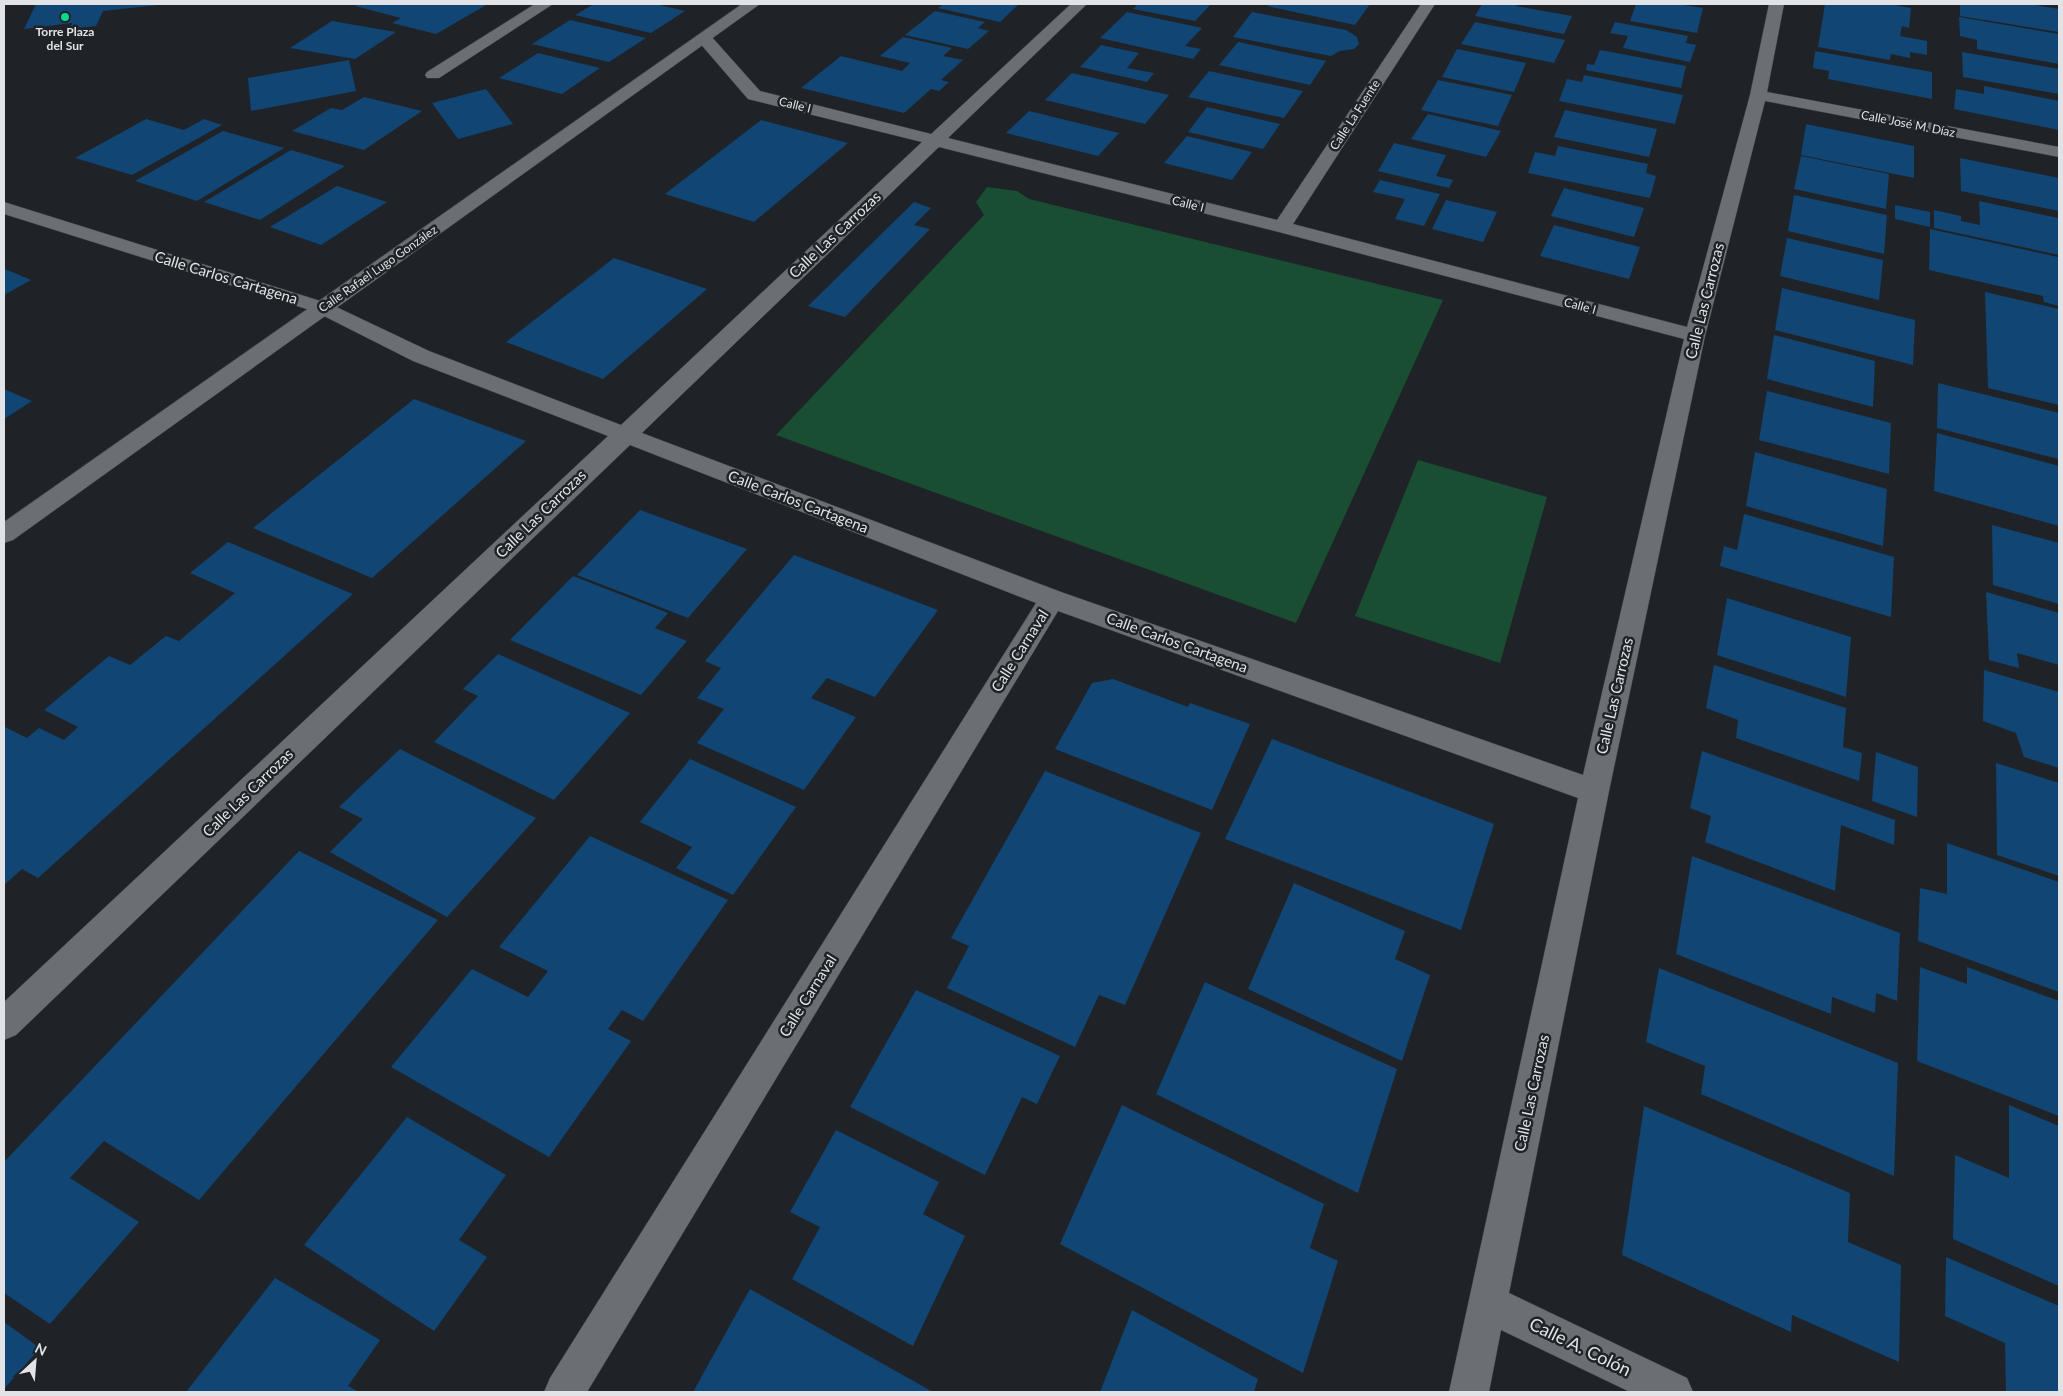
<svg xmlns="http://www.w3.org/2000/svg" width="2063" height="1396" font-family="Lato,sans-serif">
<style>
.green{fill:#194e32}
.building{fill:#104574}
.lines{fill:none;stroke-linecap:round;stroke-linejoin:round}
.street-casing{stroke:#3d4043;stroke-width:1}
.secondary-casing{stroke:#3d4043;stroke-width:1}
.street{fill:#6b6f74;fill-rule:evenodd}
.secondary{fill:#6b6f74;fill-rule:evenodd}
.poi-dot{fill:#0ad98b;stroke:#1f2327;stroke-width:2}
.labels{text-anchor:middle;stroke-width:5;stroke-linejoin:round;paint-order:stroke}
.far-poi-label{font-size:12px;font-weight:bold;fill:#e1e3e6;stroke:#1f2327}
.far-street-label{font-size:12px;fill:#e1e3e6;stroke:#1f2327}
.street-label{font-size:15px;fill:#e1e3e6;stroke:#1f2327}
.near-street-label{font-size:18px;fill:#e1e3e6;stroke:#1f2327}
</style>
<rect width="100%" height="100%" fill="#1f2327"/>
<!-- green -->
<path class="green" d="M987 187 1017 191 1029 199 1443 300 1296 623 776 435 984 215 976 202Z
M1418 460 1547 497 1500 663 1355 616Z"/>
<!-- building -->
<path class="building" d="M36 4H159V5L103 11 96 26 70 29 72 23 24 29Z
M360 4H488L436 34 392 23 401 18 355 6Z
M594 4H655L685 11 651 33 575 15Z
M944 4H1019L1000 22 938 8Z
M1138 4H1211L1195 21 1133 9Z
M1270 4H1370L1355 25 1267 6Z
M1482 4H1517L1516 6 1572 16 1564 34 1475 16Z
M1636 4H1677L1703 8 1697 33 1630 21Z
M1825 4H1889L1911 8 1909 28 1902 26 1900 36 1927 41V55L1910 52V58L1891 54 1890 60 1818 47Z
M1960 4H2029L2059 9V32L1960 16Z
M935 11 985 22 978 28 989 31 968 49 905 35Z
M1127 12 1202 28 1185 46 1201 49 1193 59 1100 38Z
M1252 12 1346 30 1357 37 1359 44 1354 49 1340 51 1331 56 1233 37Z
M1959 17 2059 34V64L1977 49V40L1960 36Z
M570 20 646 38 609 62 532 44Z
M332 21 396 32 355 59 290 48Z
M1475 22 1565 40 1554 63 1461 44Z
M1615 22 1688 36 1686 43 1696 45 1690 62 1623 48 1628 36 1610 33Z
M903 37 952 48 943 56 963 60 941 80 949 82 939 91 931 89 904 113 801 88 841 56 902 71 910 63 880 56Z
M1238 42 1326 61 1310 85 1219 65Z
M1101 45 1139 53 1127 68 1154 73 1147 82 1080 67Z
M1457 49 1526 63 1514 92 1442 77Z
M1600 50 1686 66 1681 88 1586 70 1587 64 1594 65Z
M1815 51 1932 72V99L1828 79 1829 71 1813 68Z
M1962 52 2059 69V94L1963 77Z
M538 53 600 68 562 94 499 78Z
M349 60 356 91 251 111 248 78Z
M1209 71 1303 91 1284 118 1188 97Z
M1072 73 1169 95 1145 124 1045 100Z
M1584 75 1683 95 1675 124 1559 101 1567 79 1582 82Z
M1438 80 1512 95 1498 126 1421 110Z
M1984 86 2059 101V130L1954 109 1956 89 1984 94Z
M486 89 513 124 458 139 432 103Z
M364 97 422 111 364 150 292 131 331 108 342 110Z
M1207 107 1280 124 1263 149 1188 132Z
M1565 110 1657 129 1649 157 1554 137Z
M1029 111 1119 133 1098 156 1006 133Z
M1428 114 1501 131 1486 157 1411 139Z
M146 119 184 130 204 119 222 125 132 175 75 158Z
M761 120 848 143 754 222 665 194Z
M1806 124 1914 146V178L1801 155Z
M223 131 284 148 197 201 135 181Z
M1187 136 1252 152 1232 180 1164 163Z
M1394 143 1446 155 1436 176 1453 180 1449 188 1378 171Z
M1558 146 1648 164 1646 173 1656 176 1650 198 1528 173 1535 152 1555 156Z
M291 150 345 166 260 220 204 202Z
M1801 156 1889 174 1886 209 1794 189Z
M1960 158 2059 178V211L1961 191Z
M1380 180 1440 194 1424 226 1395 219 1405 199 1373 192Z
M337 186 387 202 321 245 270 227Z
M1564 188 1644 208 1634 237 1551 216Z
M1794 195 1887 215 1884 254 1788 231Z
M1446 200 1497 212 1483 242 1432 229Z
M1979 201 2058 218 2059 255 1934 228V210L1961 216V221L1980 225Z
M914 202 931 208 914 225 930 229 845 317 808 306Z
M1895 205 1930 212V227L1895 219Z
M1554 225 1640 247 1629 279 1540 256Z
M1930 229 2058 257 2059 306 2044 302 2043 296 1929 270Z
M1787 238 1883 260 1879 300 1780 276Z
M614 258 707 289 603 379 506 342Z
M5 269 31 280 4 295Z
M1782 288 1915 320 1913 365 1775 330Z
M1985 292 2059 309V405L1988 388Z
M1774 335 1875 361 1873 407 1767 379Z
M1938 383 2059 413V459L1937 428Z
M4 389 32 401 4 419Z
M1767 391 1891 423 1889 474 1759 440Z
M414 399 526 441 372 578 253 528Z
M1937 433 2059 466V526L1934 491Z
M1755 452 1887 489 1883 546 1746 506Z
M640 510 747 549 688 618 577 575Z
M1744 514 1894 557 1891 617 1720 566 1724 546 1737 550Z
M1992 525 2059 543V604L1993 585Z
M228 542 353 594 38 878 22 869 4 885V728L5 727 27 738 39 728 64 740 78 727 44 710 109 656 130 665 166 636 179 641 235 593 190 573Z
M794 555 938 610 875 697 827 678 811 698 856 717 804 790 697 743 724 709 697 698 721 668 705 661Z
M573 576 668 613 655 628 687 641 641 695 510 640Z
M1986 592 2059 613V665L2017 653 2019 668 1989 660Z
M1727 598 1851 637 1846 697 1717 655Z
M498 654 630 713 554 800 434 742 478 696 463 689Z
M1714 665 1846 708 1843 747 1862 753 1859 781 1736 738 1738 720 1706 708Z
M1984 670 2059 692V768L2024 757 2016 733 1983 721Z
M1113 679 1188 707 1190 703 1250 724 1212 810 1055 749 1092 683Z
M1272 739 1494 824 1461 930 1225 839Z
M400 749 536 818 447 917 330 852 363 819 339 807Z
M1702 751 1895 820 1894 845 1841 825 1835 891 1705 842 1711 816 1690 808Z
M1876 752 1918 767 1917 817 1872 801Z
M690 759 796 807 733 895 676 868 692 847 640 822Z
M1996 763 2059 783V876L1997 855Z
M1045 771 1201 833 1125 1005 1099 995 1075 1047 947 988 969 946 951 938Z
M590 836 728 900 643 1021 622 1010 608 1029 631 1041 549 1157 391 1067 472 969 528 997 548 971 499 947Z
M1947 843 2059 882V992L1918 941 1920 888 1947 894Z
M299 851 438 920 199 1200 104 1141 70 1178 139 1222 50 1324 4 1293V1162Z
M1692 856 1900 933 1897 1001 1876 993 1875 1013 1832 997 1831 1014 1676 954Z
M1294 883 1405 931 1395 959 1430 975 1402 1061 1248 989Z
M1920 967 1967 984V967L2059 1001V1116L1917 1061Z
M1659 968 1898 1063 1894 1176 1701 1094 1705 1066 1646 1042Z
M1205 982 1397 1069 1358 1193 1156 1094Z
M916 990 1060 1056 1037 1104 1022 1097 985 1175 850 1107Z
M1122 1105 1324 1204 1310 1248 1338 1261 1303 1373 1060 1244Z
M2009 1105 2059 1126V1286L1953 1239 1955 1155 2009 1178Z
M1644 1106 1850 1193 1848 1242 1901 1265 1899 1362 1792 1315 1791 1332 1622 1255Z
M407 1117 506 1175 459 1240 487 1257 434 1331 304 1245Z
M836 1130 939 1182 923 1214 965 1236 913 1346 792 1279 820 1227 790 1212Z
M1946 1257 2059 1306V1392H2006L2005 1343 1945 1316Z
M275 1278 380 1340 348 1386 359 1392H186Z
M750 1289 933 1392H693Z
M1132 1310 1258 1379 1254 1392H1100Z
M4 1322 40 1348 4 1389Z"/>
<g class="lines">
<!-- street casing -->
<g class="street-casing">
<path id="street" d="M535 4H553L439 78H427L425 75 427 72Z
M1071 4H1087L948 138 1277 220 1421 4H1435L1293 224 1687 327 1750 95 1769 4H1784L1767 92 2059 147V157L1765 101 1705 336 1609 791 1509 1293 1687 1378 1693 1392H1630L1501 1330 1489 1392H1449L1578 798 1058 611 587 1392H544L550 1378 1036 603 630 445 16 1035 4 1040V1002L608 436 413 361 316 312 4 214V202L330 304 429 351 621 425 922 142 748 99 698 41 696 38 698 35H710L760 91 931 134ZM939 147 1275 231 1684 339 1583 775 1061 592 642 433Z"/>
</g>
<!-- secondary casing -->
<g class="secondary-casing">
<path id="secondary" d="M742 4H760L13 540 4 543V522Z"/>
</g>
<!-- street -->
<use href="#street" class="street"/>
<!-- secondary -->
<use href="#secondary" class="secondary"/>
</g>
<!-- markers -->
<circle class="poi-dot" cx="65" cy="17" r="5"/>
<g class="labels">
<!-- far-poi labels -->
<g class="far-poi-label">
<text x="65" y="36">Torre Plaza<tspan x="65" dy="14">del Sur</tspan></text>
</g>
<!-- far-street labels -->
<g class="far-street-label">
<text transform="translate(795 105) rotate(14)" y="4">Calle I</text>
<text transform="translate(1355 115) rotate(-57)" y="4">Calle La Fuente</text>
<text transform="translate(1908 124) rotate(11)" y="4">Calle José M. Díaz</text>
<text transform="translate(1188 204) rotate(14)" y="4">Calle I</text>
<text transform="translate(378 269) rotate(-35)" y="4">Calle Rafael Lugo González</text>
<text transform="translate(1580 306) rotate(15)" y="4">Calle I</text>
</g>
<!-- street labels -->
<g class="street-label">
<text transform="translate(835 235) rotate(-43)" y="5">Calle Las Carrozas</text>
<text transform="translate(226 278) rotate(17)" y="5">Calle Carlos Cartagena</text>
<text transform="translate(1705 301) rotate(-76)" y="5">Calle Las Carrozas</text>
<text transform="translate(798 502) rotate(21)" y="5">Calle Carlos Cartagena</text>
<text transform="translate(541 514) rotate(-44)" y="5">Calle Las Carrozas</text>
<text transform="translate(1177 643) rotate(20)" y="5">Calle Carlos Cartagena</text>
<text transform="translate(1020 651) rotate(-58)" y="5">Calle Carnaval</text>
<text transform="translate(1615 696) rotate(-77)" y="5">Calle Las Carrozas</text>
<text transform="translate(248 793) rotate(-44)" y="5">Calle Las Carrozas</text>
<text transform="translate(808 996) rotate(-58)" y="5">Calle Carnaval</text>
<text transform="translate(1532 1093) rotate(-78)" y="5">Calle Las Carrozas</text>
</g>
<!-- near-street labels -->
<g class="near-street-label">
<text transform="translate(1580 1347) rotate(26)" y="6">Calle A. Colón</text>
</g>
</g>
<!-- border -->
<rect width="2063" height="1396" fill="none" stroke="#e1e3e6" stroke-width="10"/>
<!-- north arrow -->
<g transform="translate(35 1361) rotate(26)" stroke="#1f2327" stroke-width="4" paint-order="stroke">
<path d="M0-4L9 19L0 12L-9 19Z" fill="#e1e3e6"/>
<text y="-8" font-size="14" font-weight="bold" text-anchor="middle" fill="#e1e3e6">N</text>
</g>
</svg>
